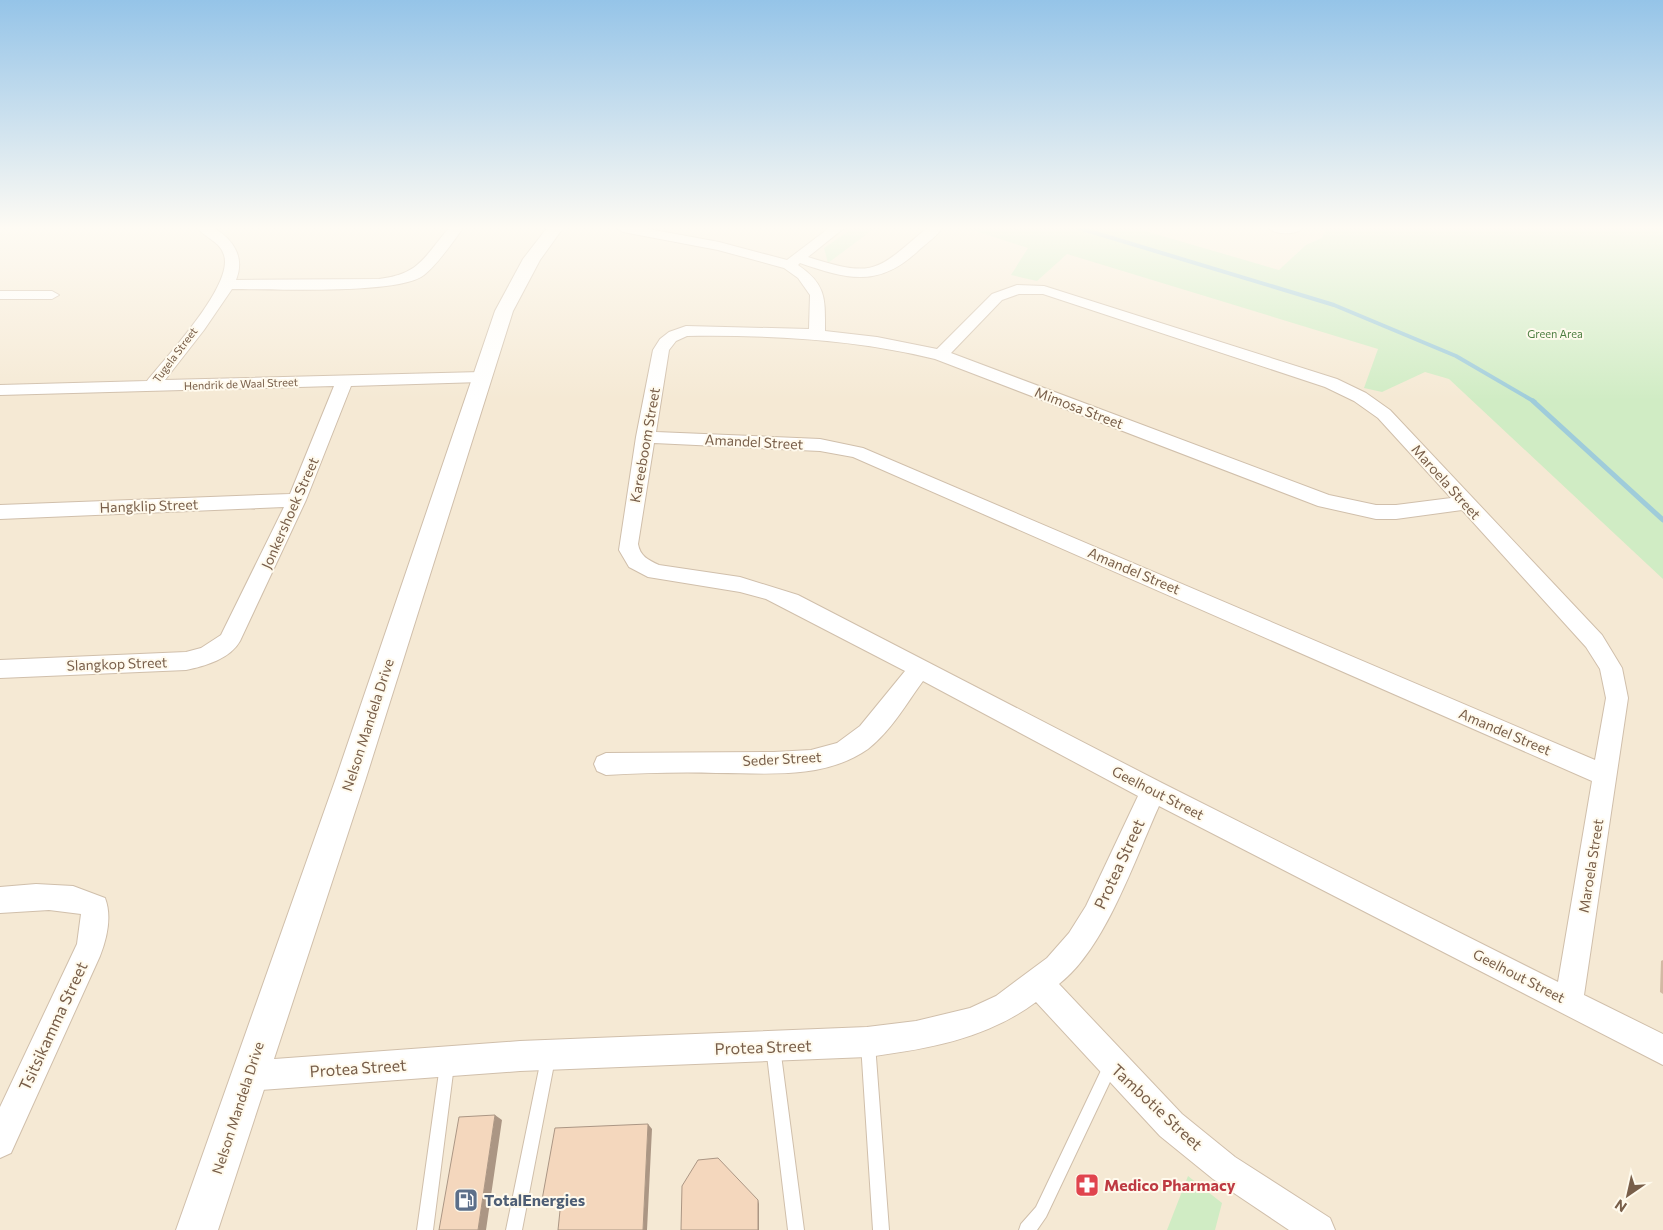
<svg xmlns="http://www.w3.org/2000/svg" width="1663" height="1230" font-family="Commissioner,sans-serif">
<style>
.residential{fill:#f5e9d4}
.green{fill:#d0ecc4}
.lines{fill:none;stroke-linecap:round;stroke-linejoin:round}
.stream-far1{stroke:#9fccda;stroke-width:4}
.stream{stroke:#9fccda;stroke-width:5}
.service-casing{stroke:#d0bfab;stroke-width:2}
.minor-casing{stroke:#d0bfab;stroke-width:2}
.tertiary-casing{stroke:#d0bfab;stroke-width:2}
.service{fill:#fff;fill-rule:evenodd}
.minor{fill:#fff;fill-rule:evenodd}
.tertiary{fill:#fff;fill-rule:evenodd}
.wall{fill:#d2b9a3}
.shaded-wall{fill:#ab9684}
.building{fill:#f4d7bd;stroke:#ab9684}
.labels{text-anchor:middle;stroke-width:4;stroke-linejoin:round;paint-order:stroke}
.far-park-label{font-size:11px;fill:#4d7e41;stroke:#fffaed}
.far-street-label{font-size:11px;fill:#785e49;stroke:#fffaed}
.street-label{font-size:14px;fill:#785e49;stroke:#fffaed}
.near-street-label{font-size:16px;fill:#785e49;stroke:#fffaed}
.near-health-label{font-size:16px;font-weight:bold;fill:#be3a42;stroke:#fffaed;text-anchor:start}
.near-service-label{font-size:16px;font-weight:bold;fill:#4e5e75;stroke:#fffaed;text-anchor:start}
</style>
<rect width="100%" height="100%" fill="#fdf6e6"/>
<!-- residential -->
<path class="residential" d="M0 228H1663V1230H0Z"/>
<!-- green -->
<path class="green" d="M853 228H875L828 263 824 248Z
M966 228H1135L1279 270 1306 245 1322 238 1326 228H1663V579L1449 379 1425 372 1382 392 1364 388 1378 349 1067 254 1037 281 1011 275 1028 248Z
M1188 1176 1222 1203 1215 1230H1167Z"/>
<g class="lines">
<!-- stream-far1 -->
<path class="stream-far1" d="M1079 228 1334 305 1456 356 1535 402"/>
<!-- stream -->
<path class="stream" d="M1533 401 1663 520"/>
<!-- service casing -->
<g class="service-casing">
<path id="service" d="M868 1037 873 1039 875 1044 889 1230H873L861 1044 863 1039Z
M773 1040 778 1042 780 1047 804 1230H788L766 1047 768 1042Z
M548 1052 553 1054 555 1059 522 1230H506L541 1059 543 1054Z
M447 1058 452 1060 454 1065 433 1230H417L440 1065 442 1060Z
M1111 1058 1116 1060 1118 1065 1046 1217 1037 1230H1019L1021 1224 1036 1207 1106 1060Z"/>
</g>
<!-- minor casing -->
<g class="minor-casing">
<path id="minor" d="M198 228H214C234 240 245 258 236 280L379 279C420 274 424 257 449 228H463C453 242 437 265 424 275 400 295 269 289 232 289L204 330 165 380 481 372 487 373 489 377 487 381 481 382 351 386 306 500 240 641C230 659 205 666 186 670L0 678V660L186 652 201 648 221 635 284 507 0 519V505L290 494 334 386 0 395V385L147 381C166 357 234 285 224 255 220 241 206 239 198 228Z
M616 228H643L719 242 787 260 829 228H844L808 257C876 279 877 270 927 228H942C938 235 927 243 920 249 880 288 849 280 800 263L798 265C827 285 825 299 825 331L877 337 937 349 992 294 1017 285 1044 286 1337 379 1366 393 1390 410 1602 635 1622 668 1628 698 1584 995 1663 1034V1065L1159 806C1135 859 1105 949 1059 984L1182 1114 1235 1157 1330 1218 1335 1230H1289L1213 1179 1160 1136 1036 1002C986 1039 928 1049 867 1057L520 1071 248 1091 237 1087 233 1076 237 1065 248 1061 520 1041 867 1027 916 1021 970 1008 996 996 1047 958 1069 933 1086 906 1138 796 923 681C906 704 891 731 868 749 824 780 767 773 716 773 680 772 643 773 606 775L597 771 594 764 597 757 606 753 774 752 811 750 837 743 860 726 905 671 766 599 740 592 648 577 629 567 619 550 636 437 653 350 660 339 669 332 686 326 809 329 810 295 798 278 784 268 718 250 623 232ZM1019 294H1043L1325 387 1354 401 1378 418 1451 498 1396 505H1376L1329 495 951 353 1002 300ZM687 336C771 335 853 339 935 359L1318 506 1376 519H1396L1462 510 1586 647 1600 669 1606 698 1595 760 863 448 820 439 656 432 669 350 676 341ZM654 443 820 451 853 457 1592 781 1558 982 1162 783 798 595 740 577 659 565C648 560 640 556 638 544Z
M1269 228H1303C1296 235 1276 235 1269 228Z
M0 291H52L59 295 52 299H0Z
M36 884 73 886 105 898C112 916 107 938 100 956L11 1153 0 1158V1107L77 944 81 914 49 910 0 913V887Z"/>
</g>
<!-- tertiary casing -->
<g class="tertiary-casing">
<path id="tertiary" d="M547 228H563L540 260 513 311 366 778 218 1230H176L336 778 495 311 523 259Z"/>
</g>
<!-- service -->
<use href="#service" class="service"/>
<!-- minor -->
<use href="#minor" class="minor"/>
<!-- tertiary -->
<use href="#tertiary" class="tertiary"/>
</g>
<!-- wall -->
<path class="wall" d="M1663 960V994L1660 992 1661 961Z
M652 1129 561 1205 548 1204 542 1200Z"/>
<!-- shaded-wall -->
<path class="shaded-wall" d="M495 1115 502 1120 486 1230H478Z
M648 1124 652 1129 647 1230H643Z
M758 1200 759 1204V1230H758Z"/>
<!-- building -->
<path class="building" d="M495 1115 478 1230H439L459 1117Z
M648 1124 643 1230H558L561 1201 542 1200 555 1128Z
M718 1158 758 1200V1230H681L682 1186 698 1160Z"/>
<!-- sky -->
<linearGradient id="sky" x2="0" y2="1"><stop stop-color="#95c4e8"/><stop offset="0.57" stop-color="#fefbf4"/><stop offset="1" stop-color="#fefbf4" stop-opacity="0"/></linearGradient>
<rect width="1663" height="400" fill="url(#sky)"/>
<!-- icons -->
<defs>
<g id="pharmacy-square" transform="scale(1.25)"><rect x="-9" y="-9" width="18" height="18" rx="4" fill="#e0444e" stroke="#fffaed"/><path d="M-2-6h4v4h4v4h-4v4h-4v-4h-4v-4h4Z" fill="#fff"/></g>
<g id="fuel-square" transform="scale(1.25)"><rect x="-9" y="-9" width="18" height="18" rx="4" fill="#5c6f8a" stroke="#fffaed"/><path d="M-5.5-6h7V0h2V4h1.3V-2.5L3-4.5l.8-.8L6-3V5H2.5V1h-1V6h-7ZM-4.2-4.7v3.2H.2V-4.7Z" fill="#fff"/></g>
</defs>
<g fill-rule="evenodd">
<use href="#pharmacy-square" x="1087" y="1185"/>
<use href="#fuel-square" x="466" y="1200"/>
</g>
<g class="labels">
<!-- far-park labels -->
<g class="far-park-label">
<text x="1555" y="338">Green Area</text>
</g>
<!-- far-street labels -->
<g class="far-street-label">
<text transform="translate(175 355) rotate(-53)" y="4">Tugela Street</text>
<text transform="translate(241 384) rotate(-2)" y="4">Hendrik de Waal Street</text>
</g>
<!-- street labels -->
<g class="street-label">
<text transform="translate(1079 408) rotate(21)" y="5">Mimosa Street</text>
<text transform="translate(754 442) rotate(3)" y="5">Amandel Street</text>
<text transform="translate(645 445) rotate(-80)" y="5">Kareeboom Street</text>
<text transform="translate(1446 482) rotate(48)" y="5">Maroela Street</text>
<text transform="translate(149 506) rotate(-2)" y="5">Hangklip Street</text>
<text transform="translate(290 513) rotate(-66)" y="5">Jonkershoek Street</text>
<text transform="translate(1134 571) rotate(23)" y="5">Amandel Street</text>
<text transform="translate(117 664) rotate(-2)" y="5">Slangkop Street</text>
<text transform="translate(368 725) rotate(-72)" y="5">Nelson Mandela Drive</text>
<text transform="translate(1505 732) rotate(23)" y="5">Amandel Street</text>
<text transform="translate(782 759) rotate(-3)" y="5">Seder Street</text>
<text transform="translate(1158 793) rotate(27)" y="5">Geelhout Street</text>
<text transform="translate(1591 866) rotate(-81)" y="5">Maroela Street</text>
<text transform="translate(1519 976) rotate(27)" y="5">Geelhout Street</text>
<text transform="translate(238 1108) rotate(-72)" y="5">Nelson Mandela Drive</text>
</g>
<!-- near-street labels -->
<g class="near-street-label">
<text transform="translate(1119 864) rotate(-65)" y="6">Protea Street</text>
<text transform="translate(53 1026) rotate(-65)" y="6">Tsitsikamma Street</text>
<text transform="translate(763 1047) rotate(-2)" y="6">Protea Street</text>
<text transform="translate(358 1068) rotate(-4)" y="6">Protea Street</text>
<text transform="translate(1157 1107) rotate(43)" y="6">Tambotie Street</text>
</g>
<!-- near-health labels -->
<g class="near-health-label">
<text x="1104" y="1191">Medico Pharmacy</text>
</g>
<!-- near-service labels -->
<g class="near-service-label">
<text x="484" y="1206">TotalEnergies</text>
</g>
</g>
<!-- north arrow -->
<g transform="translate(1628 1195) rotate(214)" stroke="#fffaed" stroke-width="4" paint-order="stroke">
<path d="M0-4L9 19L0 12L-9 19Z" fill="#785e49"/>
<text y="-8" font-size="14" font-weight="bold" text-anchor="middle" fill="#785e49">N</text>
</g>
</svg>
